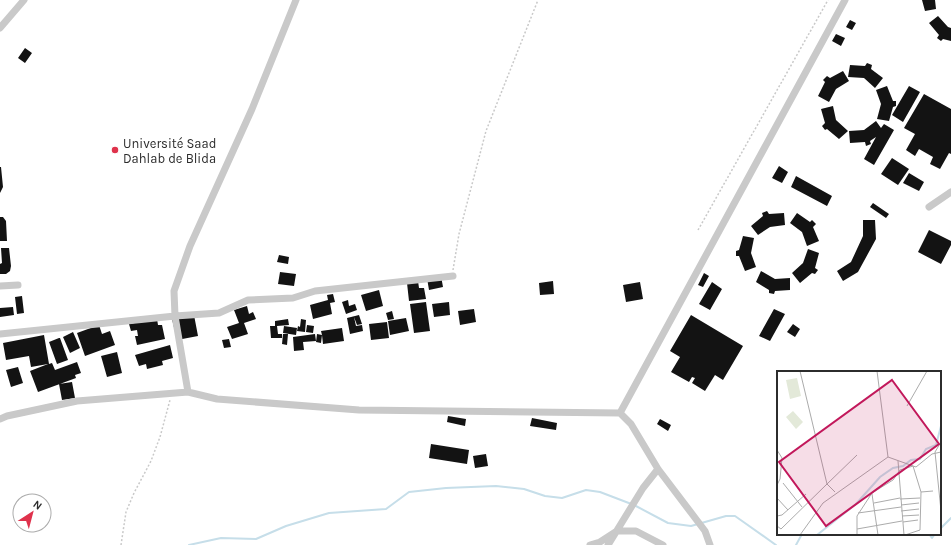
<svg xmlns="http://www.w3.org/2000/svg" width="951" height="545" font-family="Karla,sans-serif">
<style>
.lines{fill:none;stroke-linecap:round;stroke-linejoin:round}
.stream{stroke:#c6dee9;stroke-width:2}
.building{fill:#131313}
.path{stroke:#c9c9c9;stroke-width:1.5;stroke-dasharray:2 2;stroke-linecap:butt}
.minor{stroke:#c9c9c9;stroke-width:7}
.poi-dot{fill:#df324c;stroke:#fff;stroke-width:1.5}
.labels{text-anchor:middle;stroke-width:4;stroke-linejoin:round;paint-order:stroke}
.poi-label{font-size:13px;fill:#2c2c2c;stroke:#fff;text-anchor:start}
.inset-river{fill:none;stroke:#c6dee9;stroke-width:2}
.inset-road{fill:none;stroke:#ababab;stroke-width:1}
.view{fill:#c2185b;fill-opacity:0.15;stroke:#c2185b;stroke-width:2}
.inset-edge{fill:none;stroke:#2c2c2c;stroke-width:2}
</style>
<rect width="100%" height="100%" fill="#fff"/>
<g class="lines">
<!-- stream -->
<path class="stream" d="M940 529 951 518
M929 534 932 538 935 534
M189 545 221 538 256 539 286 526 329 513 386 509 409 492 446 488 496 486 524 489 545 496 562 498 586 490 600 492 634 505 668 523 691 526 726 516H735L776 545
M796 545 802 534"/>
</g>
<!-- building -->
<path class="building" d="M922 0H935L936 9 925 11Z
M938 16 948 27 951 28V41L943 39 941 41 937 38 939 35 929 23Z
M850 20 856 23 852 30 846 27Z
M836 34 845 38 841 46 832 41Z
M25 48 32 53 25 63 18 58Z
M867 63 872 65 871 69 883 78 875 88 864 78 848 77 850 65 865 66Z
M843 71 849 81 836 89 829 102 818 96 825 82 823 80 827 76 830 78Z
M887 86 893 101H896V106L893 107 889 121 877 119 881 104 876 90Z
M909 86 920 92 903 122 892 115Z
M924 94 951 109V154L949 153 940 169 930 164 933 157 919 149 915 156 906 150 915 134 904 128Z
M833 106 836 120 848 131 839 139 827 129 825 130 822 126 825 123 821 109Z
M876 121 881 128 884 124 894 130 874 165 864 159 876 137 870 141 871 144 866 146 865 142 850 143 849 131 864 130Z
M892 158 909 169 898 185 881 174Z
M779 166 788 172 782 183 772 178Z
M0 167H1L3 187 0 193Z
M909 173 924 182 919 191 903 183Z
M796 176 832 196 827 206 791 187Z
M873 203 889 214 886 218 870 207Z
M767 211 769 214 784 213 785 225 770 227 758 235 751 226 763 216 762 213Z
M797 213 810 222 812 220 816 224 813 227 819 241 807 246 802 232 790 223Z
M0 217H3L6 221 7 241H0Z
M863 220H875L876 239 858 272 843 281 837 271 851 262 863 236Z
M929 230 951 241V245L941 264 918 252Z
M743 236 754 238 751 253 756 267 745 271 739 256H736V251L739 250Z
M1 248H9L11 266 10 271 6 274H0V264L2 263Z
M808 249 819 253 815 268 818 270 815 274 812 273 800 283 792 273 803 263Z
M279 255 289 257 288 264 277 262Z
M761 271 775 279 790 278V290L775 291 774 294 769 293V290L756 282Z
M280 272 296 274 294 286 278 284Z
M704 273 709 276 703 287 698 285Z
M441 276 443 287 429 290 427 278Z
M418 281 419 288H424L426 299 409 301 407 283Z
M553 281 554 294 540 295 539 283Z
M640 282 643 299 626 302 623 285Z
M712 282 722 289 710 310 699 304Z
M379 290 383 306 366 311 361 295Z
M333 294 335 302 330 303 332 314 313 319 310 305 328 300 327 295Z
M22 296 24 313 17 314 15 297Z
M348 300 349 306 355 304 357 310 346 314 342 302Z
M426 302 430 331 414 333 410 304Z
M449 302 450 315 434 317 432 304Z
M247 306 249 314 253 312 256 319 244 323 248 334 232 339 227 327 239 323 234 310Z
M13 307 14 315 0 317V308Z
M474 309 476 322 460 325 458 311Z
M774 309 785 314 770 341 759 336Z
M392 311 394 319 388 320 386 313Z
M194 315 198 336 177 340 172 319Z
M359 315 362 324 357 325 354 317 356 326 362 325 363 331 350 334 347 318Z
M691 315 743 346 723 380 715 375 705 391 692 383 695 378 692 377 689 382 671 372 680 357 670 351Z
M406 318 409 331 390 335 388 321Z
M157 319 158 325H162L165 339 137 345 135 336H138L137 330 131 331 129 324Z
M288 319 289 325 277 326 278 334H282V338H271L270 326H275V321Z
M301 319 306 320 305 332 297 331 298 326 300 327Z
M387 322 389 338 371 340 369 324Z
M793 324 800 329 795 337 787 332Z
M99 325 102 334 110 331 115 345 85 356 77 333Z
M307 325 314 326 313 333 306 332Z
M284 326 297 328 296 335 283 333Z
M342 328 344 341 323 344 322 335 321 343 316 342 317 334 322 335 321 331Z
M73 332 80 348 70 353 63 337Z
M283 334H288L287 345 282 344Z
M315 334 316 341 303 342 304 350 294 351 293 337Z
M44 335 49 364 52 363 55 370 77 362 81 373 75 375 76 378 38 392 30 371 48 364 31 367 29 356 6 360 3 343Z
M59 338H60L68 360 57 364 49 342Z
M229 339 231 347 224 348 222 340Z
M170 345 173 358 162 361 163 365 147 369 146 364 139 366 135 355Z
M117 352 122 373 107 377 101 356Z
M18 367 23 383 11 387 6 370Z
M72 382 75 398 62 400 59 384Z
M448 416 466 419 465 426 447 422Z
M532 418 557 423 556 430 530 426Z
M660 419 671 425 668 431 657 424Z
M431 444 469 450 467 464 429 458Z
M486 454 488 466 475 468 473 456Z"/>
<g class="lines">
<!-- path -->
<path class="path" d="M698 230 828 0
M453 270 459 234 486 131 538 0
M121 545 126 512 134 493 151 461 160 437 170 400"/>
<!-- minor -->
<path class="minor" d="M0 28 24 0
M929 207 951 192
M0 286 18 285
M0 334 175 316 174 291 190 246 252 109 296 0
M188 392 175 316 219 313 248 300 293 298 315 291 453 276
M620 413 845 0
M0 419 7 416 77 401 188 392 217 399 359 410 620 413 631 424 658 469 705 531 710 545
M590 545 600 542 617 531H636L663 545
M608 545 643 488 658 469"/>
</g>
<!-- markers -->
<circle class="poi-dot" cx="115" cy="150" r="4"/>
<g class="labels">
<!-- poi labels -->
<g class="poi-label">
<text x="123" y="148">Université Saad<tspan x="123" dy="15">Dahlab de Blida</tspan></text>
</g>
</g>
<!-- overview -->
<g transform="translate(777 371)">
<rect width="164" height="164" fill="#fff"/>
<path d="M20 7 24 25 13 28 9 9ZM16 40 26 51 19 58 9 46Z" fill="#e3e9d9"/>
<path class="inset-river" d="M40 164 79 133 103 106 116 97 126 95 134 89 143 88 149 78 159 74 164 55"/>
<path class="inset-road" d="M100 0 111 86M130 35 150 0M164 71 158 81 164 140M0 79 5 87 3 108 0 114M111 86 139 96 155 83 164 81M121 90 127 164M6 112 25 136M58 121 50 113 80 84M144 121 156 120M95 123 101 164M0 127 11 139M123 128 143 127M97 132 123 127M124 134 142 132M124 140 142 138M81 142 124 136M0 145 5 144 29 123M125 145 142 144M126 151 141 149M0 155 4 158 50 113 23 0M80 158 125 150M23 164 46 132 111 86M80 164V145L95 122 116 109 123 99 136 95 144 121 143 159 128 164"/>
<path class="view" d="M115 9 162 73 49 155 2 91Z"/>
<rect width="164" height="164" class="inset-edge"/>
</g>
<!-- north arrow -->
<g transform="translate(32 513) rotate(36)"><circle r="19" fill="#ffffff" stroke="#ababab"/>
<path d="M0-3L7 15L0 10L-7 15Z" fill="#df324c"/>
<text y="-6" font-size="11" font-weight="bold" text-anchor="middle" fill="#2c2c2c">N</text>
</g>
</svg>
